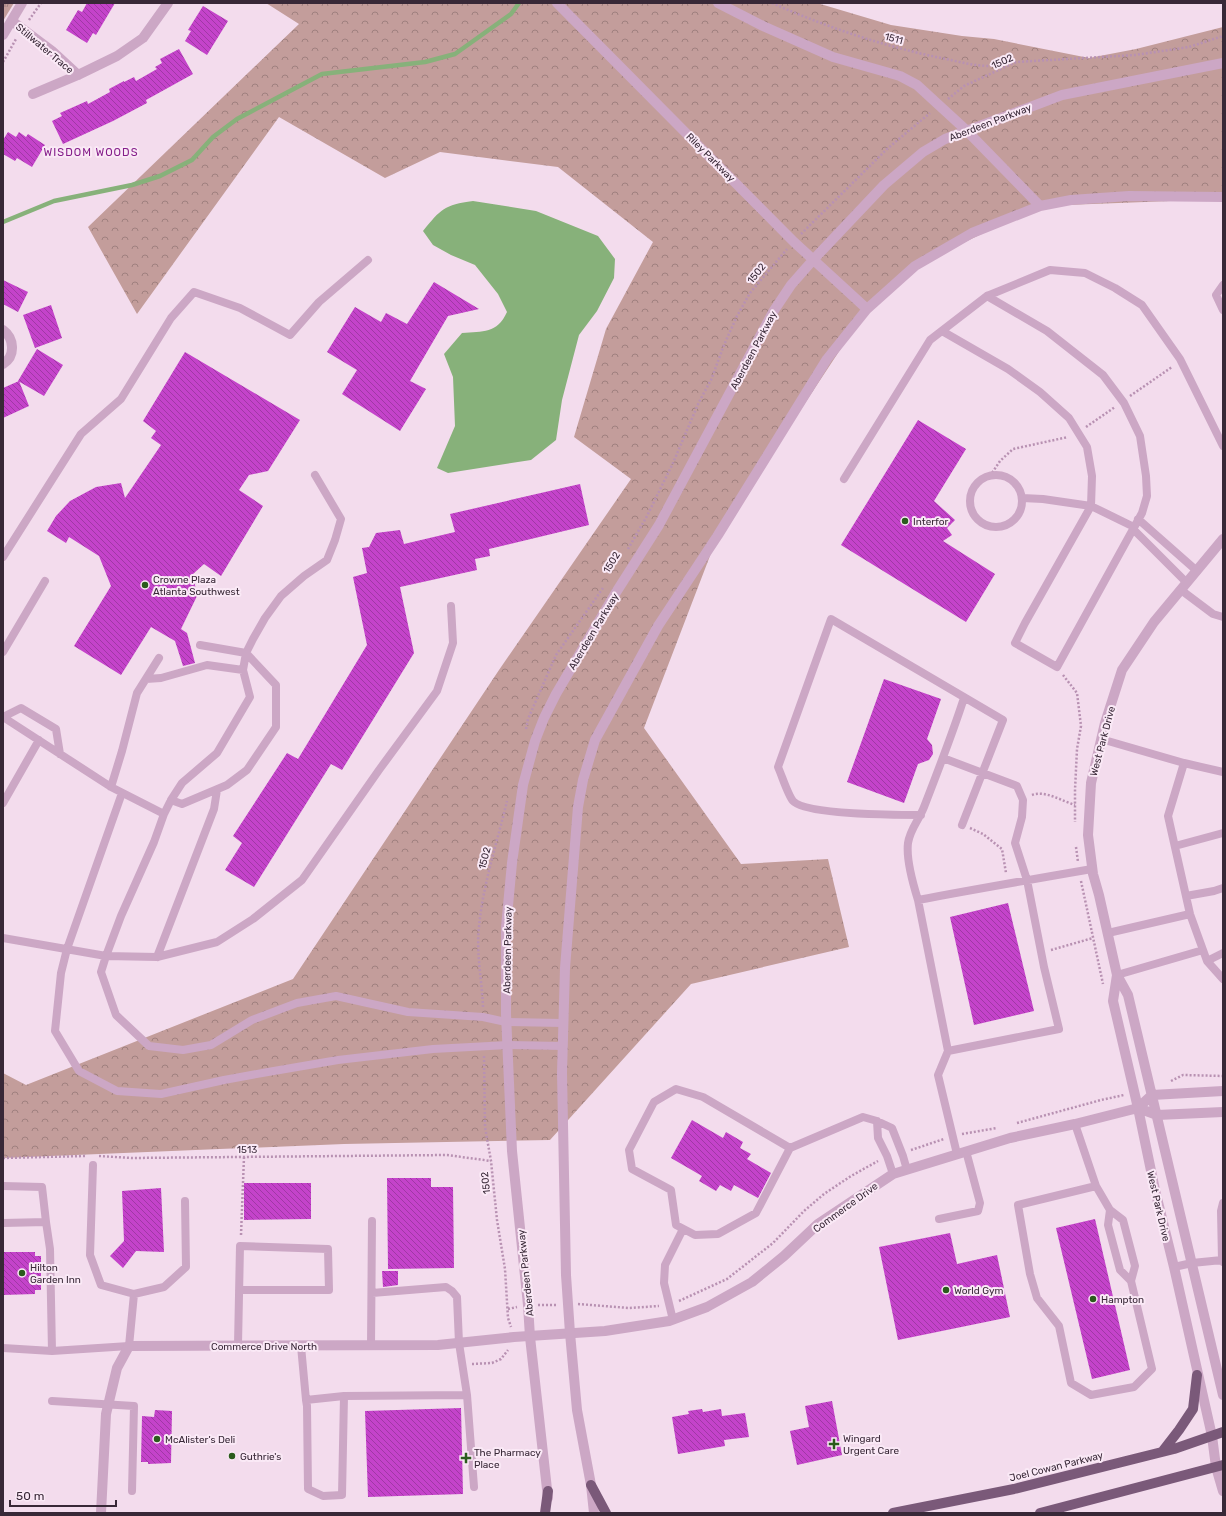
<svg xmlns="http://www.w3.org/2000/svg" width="1226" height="1516" font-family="Rubik,sans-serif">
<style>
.grass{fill:url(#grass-tufts)}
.forest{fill:url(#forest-crowns)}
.water{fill:#87b17a}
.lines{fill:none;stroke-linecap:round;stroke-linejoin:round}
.stream{stroke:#87b17a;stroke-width:4.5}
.building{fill:url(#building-back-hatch)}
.path{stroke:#b891b2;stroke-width:2.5;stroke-dasharray:2 2;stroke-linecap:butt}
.service{stroke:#cca7c5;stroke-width:8}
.minor{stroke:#cca7c5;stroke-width:10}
.tertiary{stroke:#cca7c5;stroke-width:10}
.primary{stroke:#7a5979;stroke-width:10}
.poi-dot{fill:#2a5b1c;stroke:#fae9f6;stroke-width:1.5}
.labels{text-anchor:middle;stroke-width:4;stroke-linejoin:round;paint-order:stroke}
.street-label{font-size:10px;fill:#382837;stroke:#fae9f6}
.poi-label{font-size:10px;fill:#382837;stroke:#fae9f6;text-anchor:start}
.neighbourhood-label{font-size:11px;letter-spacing:1px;fill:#851e8a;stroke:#fae9f6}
</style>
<defs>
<pattern id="grass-tufts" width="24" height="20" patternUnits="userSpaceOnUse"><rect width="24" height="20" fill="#c39d9b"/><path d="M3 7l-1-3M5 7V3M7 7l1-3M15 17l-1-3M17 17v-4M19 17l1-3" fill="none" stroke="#9f807f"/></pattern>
<pattern id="forest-crowns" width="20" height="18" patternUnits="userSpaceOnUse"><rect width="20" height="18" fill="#c39d9b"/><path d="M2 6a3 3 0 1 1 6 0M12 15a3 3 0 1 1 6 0" fill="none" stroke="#9f807f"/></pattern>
<pattern id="building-back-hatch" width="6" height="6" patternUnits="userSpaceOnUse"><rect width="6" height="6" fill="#c443ca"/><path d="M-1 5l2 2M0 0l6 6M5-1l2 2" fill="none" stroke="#a038a5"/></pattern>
</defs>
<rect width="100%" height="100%" fill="#f3dced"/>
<!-- grass -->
<path class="grass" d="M3 3H14L3 21Z"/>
<!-- forest -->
<path class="forest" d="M266 3H817L891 25 962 36 994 39 1089 58 1136 49 1223 27V199L1040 206 915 266 867 309 718 535 644 728 741 864 828 859 849 947 691 984 550 1140 344 1144 3 1158V1073L26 1085 293 979 499 670 631 479 574 437 606 329 653 242 558 167 440 152 385 178 279 117 137 314 88 227 299 24Z"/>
<!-- water -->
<path class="water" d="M473 201 536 211 598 236 615 259 614 278 597 311 579 335 562 400 556 440 531 460 448 473 437 468 455 426 453 377 444 354 462 333C483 331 497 334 507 312L498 294 475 265 451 255 433 245 423 231C441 209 444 205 473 201Z"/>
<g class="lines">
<!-- stream -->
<path class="stream" d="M3 222 54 201 132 185 160 176 192 160 213 137 237 119 322 74 425 62 455 54 511 14 519 3"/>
</g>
<!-- building -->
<path class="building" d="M87 3H115L96 35 93 33 87 43 66 30 78 10 82 12Z
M203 6 228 21 207 55 185 41 191 31 188 30Z
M179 49 193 74 146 100 147 103 113 121 63 144 52 121 62 116 60 113 87 101 88 104 110 92 109 89 124 81V82L134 77 136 81 157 69 155 67 162 63 160 59Z
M8 132 16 137 19 132 26 137 28 134 45 145 32 167 17 158 15 161 3 154V140Z
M3 280 28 292 18 312 3 304Z
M434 282 479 309 448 316 410 381 426 389 400 431 342 394 357 370 327 352 355 307 381 322 386 313 407 324Z
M51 305 62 338 35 348 23 315Z
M37 349 63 365 44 396 18 381Z
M185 352 300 420 268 471 249 475 239 490 263 506 221 576 204 564 193 574 197 596 181 629 187 633 195 663 183 666 175 641 151 627 121 675 74 646 111 586 99 556 69 537 66 543 47 531 56 516 70 501 96 487 121 483 125 498 161 445 151 438 156 431 143 421Z
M19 381 29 406 3 418V388Z
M918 420 966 449 934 501 955 520 947 528 952 535 943 541 995 574 966 622 841 545Z
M580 484 589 525 489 549 490 556 475 559 477 570 400 587 414 653 342 770 331 764 254 887 225 870 242 843 233 836 287 753 298 759 367 645 353 577 367 573 362 548 369 547 376 533 400 530 404 544 455 532 450 514Z
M884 679 941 699 927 739 932 745 933 754 929 760 918 764 904 803 847 782Z
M1008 903 1034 1011 974 1025 950 917Z
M692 1120 723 1138 726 1132 743 1142 740 1148 751 1154 747 1159 771 1173 758 1198 734 1185 731 1191 720 1185 716 1191 699 1181 702 1176 671 1158Z
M387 1178H431V1187H453L454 1268 388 1269Z
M244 1183H311V1219L244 1220Z
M161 1188 164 1252 136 1251 123 1268 110 1256 124 1241 122 1191Z
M1095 1219 1130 1370 1092 1379 1056 1228Z
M950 1233 957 1264 997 1255 1010 1317 898 1340 879 1247Z
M3 1252H35V1256H41V1290H35V1294L3 1295Z
M382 1271H398V1285L383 1287Z
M832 1401 842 1455 797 1465 790 1431 809 1427 805 1406Z
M461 1408 463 1494 368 1497 365 1411Z
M702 1409 703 1412 721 1409 722 1416 745 1413 749 1437 724 1440 725 1446 678 1454 672 1417 689 1414 688 1411Z
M155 1410 172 1411 171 1463 148 1464V1462H141L142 1416 154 1417Z"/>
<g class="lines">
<!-- path -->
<path class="path" d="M772 3C826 27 883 46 941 58 957 61 973 66 989 66 997 65 1006 63 1014 62
M29 20 41 3
M3 62 16 39
M948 99 964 86 1016 62 1135 55 1189 47 1223 36
M801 234 887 149 930 113
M1130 396 1172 367
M1086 427 1115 407
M990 476 1000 461 1013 449 1068 437
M628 549 647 516 673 463 699 402 711 380 724 345 737 316 750 293 787 249
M1063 675 1077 693 1081 726 1077 749 1075 790V822
M526 729 528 719 556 655 603 588
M1032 795C1045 790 1062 801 1075 805
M970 828 983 834 1002 849 1006 873
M1076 847 1078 862
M1081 881 1103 984
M1051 950 1093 938
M483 1007C482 980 476 954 479 927 483 884 497 843 507 801
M484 1056 485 1127 491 1161 497 1220 505 1269 508 1318 511 1327
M1171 1081 1183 1075 1223 1076
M1017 1123 1101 1100 1124 1095
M962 1134 997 1128
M911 1150 944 1139
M99 1156 131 1158 447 1155 491 1161
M3 1158 86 1156
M241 1235 244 1157
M679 1301 727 1279 773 1243 804 1211 824 1194 851 1176 878 1161
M578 1304 629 1308 659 1306
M538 1305H557
M508 1309 517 1307
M472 1364 492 1363 501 1359 508 1350"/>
<!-- service -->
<path class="service" d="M1223 285 1216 295 1223 310
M942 331 1008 369 1040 392 1069 418 1087 447 1092 476 1091 506 1025 623 1015 643 1057 667 1142 513 1147 496 1146 476 1140 436 1124 403 1103 375 1047 331 987 296
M970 501a26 26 0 1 1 52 0a26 26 0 1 1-52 0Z
M844 479 930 340 987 296 1050 270 1085 273 1115 288 1142 305 1180 359 1223 446
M1022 498 1043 499 1091 506 1134 527
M1138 519 1197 571
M1133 529 1187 583
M3 557 81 434 121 399 171 318 194 292 240 308 290 335 319 302 368 260
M1181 590 1213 614 1223 617
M200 645 246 653 276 685V727L247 770 227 785 182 804 171 800 164 814 154 842 121 916 106 956 101 972 116 1015 149 1046 183 1050 211 1045 252 1020 297 1003 336 996 408 1012 483 1017 506 1022 563 1023
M3 652 45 581
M243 670 246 653 253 639 265 618 281 596 304 576 327 560 335 540 341 519 315 475
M146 679 161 678 207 665 243 670 250 697 217 753 182 783 171 800
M3 717 111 787 164 814
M3 717 21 708 56 729 60 754
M1101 739 1184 763 1168 816 1190 914 1207 961 1223 979
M943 758 1017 786 1023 800 1022 817 1015 843 1027 880 1044 967 1059 1029 948 1051 918 900C976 889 1034 879 1092 869
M1184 763 1223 772
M111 787 122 751 137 693 159 658
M122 793 67 949 61 973 55 1031 79 1071 117 1091 161 1094 224 1080 268 1072 338 1060 433 1049 508 1045 563 1046
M3 803 39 740
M921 815C899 815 805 815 793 801 788 795 782 776 778 767L831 619 1003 720 962 825
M1175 846 1223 833
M1186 896 1214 891 1223 888
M918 900C913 884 906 859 908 843 910 829 919 820 924 807 938 771 952 735 964 698
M1108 933 1190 914
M3 938 106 956 157 957 217 942 253 919 302 880 379 770 437 691 453 643 451 606
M157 957 214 809 217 790
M1207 961 1223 953
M1117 975 1203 950
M948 1051 938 1075 957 1154
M877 1121 878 1138 887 1156 893 1174
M1075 1124 1096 1186 1110 1210 1123 1220 1135 1266 1131 1281
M790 1148 703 1097 676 1089 654 1102 629 1150 632 1169 671 1190 676 1225 695 1235 718 1234 756 1213 790 1148 863 1117 877 1121 892 1128 903 1156 907 1170
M3 1186 42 1187 46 1222
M1096 1186 1018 1205 1030 1274 1037 1298 1059 1326 1071 1383 1091 1395 1134 1387 1152 1369 1131 1281 1120 1270 1108 1225 1110 1210
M939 1219 978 1211 980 1203 966 1151
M3 1223 46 1222 50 1249 52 1351
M1222 1260 1221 1211 1223 1203
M1174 1267 1192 1263 1222 1260 1223 1262
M134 1294 164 1287 186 1267 185 1201
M673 1320 664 1283 665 1265 683 1229
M238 1345 240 1246 328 1249 329 1290H239
M301 1346 306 1400 307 1406 308 1489 323 1496 342 1495 344 1396 306 1400
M371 1346 372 1221
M3 1348 52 1351 129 1346 134 1294 101 1285 90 1255 93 1165
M467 1395 474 1487
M344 1396 467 1395 459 1343 457 1297 452 1291 446 1287 372 1293
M52 1401 134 1406 132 1491"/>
<!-- minor -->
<path class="minor" d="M12 21 52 51 78 75
M3 35 22 3
M33 94 78 75 117 56 143 38 168 3
M3 330C14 338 16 356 3 364
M1223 539 1154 622 1122 670 1105 723 1091 783 1088 835 1093 874 1099 895 1117 975 1128 995 1223 1395
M1117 975 1113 1001 1138 1108 1155 1190 1174 1267 1212 1436 1216 1467 1223 1491
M1138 1108 1157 1115 1223 1112
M101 1513 106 1414 117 1368 129 1346 438 1345 514 1337 605 1331 669 1321 707 1307 752 1282 784 1256 818 1224 893 1174 1010 1138 1075 1124 1138 1108 1152 1095 1223 1091"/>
<!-- tertiary -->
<path class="tertiary" d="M557 3 794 242 867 309
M718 3 763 26 833 57 900 76 917 85 966 130 1040 206
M548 1498 530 1337 528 1305 512 1151 506 1014V927L512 863 523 785 535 741 544 718 556 694 615 594 659 525 773 312 791 285 813 260 884 185 923 152 945 139 1062 95 1223 63
M594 1513 591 1485 577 1410 570 1333 566 1275 562 1073 565 968 578 807 583 780 595 740 658 626 718 535 827 359 867 309 915 266 972 233 1040 206 1071 200 1129 196 1223 197"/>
<!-- primary -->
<path class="primary" d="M1162 1452 1179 1430 1193 1409 1197 1375
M591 1485 606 1513
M545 1513 548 1491
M893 1513 1014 1489 1174 1449 1223 1432
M1040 1513 1223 1465"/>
</g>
<!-- markers -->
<g class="poi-dot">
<circle cx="905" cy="521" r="4"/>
<circle cx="145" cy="585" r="4"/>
<circle cx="22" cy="1273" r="4"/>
<circle cx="946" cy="1290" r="4"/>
<circle cx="1093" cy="1299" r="4"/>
<circle cx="157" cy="1439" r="4"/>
<path d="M832 1438h4v4h4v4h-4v4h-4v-4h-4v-4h4z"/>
<circle cx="232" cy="1456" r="4"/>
<path d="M464 1452h4v4h4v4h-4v4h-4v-4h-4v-4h4z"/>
</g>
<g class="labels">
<!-- street labels -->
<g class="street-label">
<text transform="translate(894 38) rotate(15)" y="4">1511</text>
<text transform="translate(45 48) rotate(40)" y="4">Stillwater Trace</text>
<text transform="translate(1002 61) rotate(-24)" y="4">1502</text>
<text transform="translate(990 122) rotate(-21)" y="4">Aberdeen Parkway</text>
<text transform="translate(711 157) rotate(45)" y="4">Riley Parkway</text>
<text transform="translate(756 273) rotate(-51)" y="4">1502</text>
<text transform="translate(753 350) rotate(-62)" y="4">Aberdeen Parkway</text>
<text transform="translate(611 562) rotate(-58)" y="4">1502</text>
<text transform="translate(593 631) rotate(-59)" y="4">Aberdeen Parkway</text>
<text transform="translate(1102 741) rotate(-75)" y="4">West Park Drive</text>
<text transform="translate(484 858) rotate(-75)" y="4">1502</text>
<text transform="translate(507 950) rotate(-89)" y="4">Aberdeen Parkway</text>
<text x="247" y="1153">1513</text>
<text transform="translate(485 1183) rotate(-96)" y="4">1502</text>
<text transform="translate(1159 1206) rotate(77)" y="4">West Park Drive</text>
<text transform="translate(845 1207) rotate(-36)" y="4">Commerce Drive</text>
<text transform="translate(525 1273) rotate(-96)" y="4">Aberdeen Parkway</text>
<text x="264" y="1350">Commerce Drive North</text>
<text transform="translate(1056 1466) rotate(-14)" y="4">Joel Cowan Parkway</text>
</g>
<!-- poi labels -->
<g class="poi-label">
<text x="913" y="525">Interfor</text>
<text x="153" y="583">Crowne Plaza<tspan x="153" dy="12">Atlanta Southwest</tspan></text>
<text x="30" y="1271">Hilton<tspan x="30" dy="12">Garden Inn</tspan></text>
<text x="954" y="1294">World Gym</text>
<text x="1101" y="1303">Hampton</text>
<text x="843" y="1442">Wingard<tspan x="843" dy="12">Urgent Care</tspan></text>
<text x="165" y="1443">McAlister's Deli</text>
<text x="474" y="1456">The Pharmacy<tspan x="474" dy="12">Place</tspan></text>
<text x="240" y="1460">Guthrie's</text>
</g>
<!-- neighbourhood labels -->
<g class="neighbourhood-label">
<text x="91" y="156">WISDOM WOODS</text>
</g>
</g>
<!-- border -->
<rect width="1226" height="1516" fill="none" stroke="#382837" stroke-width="8"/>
<!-- scale -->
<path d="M10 1500v6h106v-6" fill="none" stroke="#382837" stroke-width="2"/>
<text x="16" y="1500" font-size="12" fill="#382837" stroke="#fae9f6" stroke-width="3" paint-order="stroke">50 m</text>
</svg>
